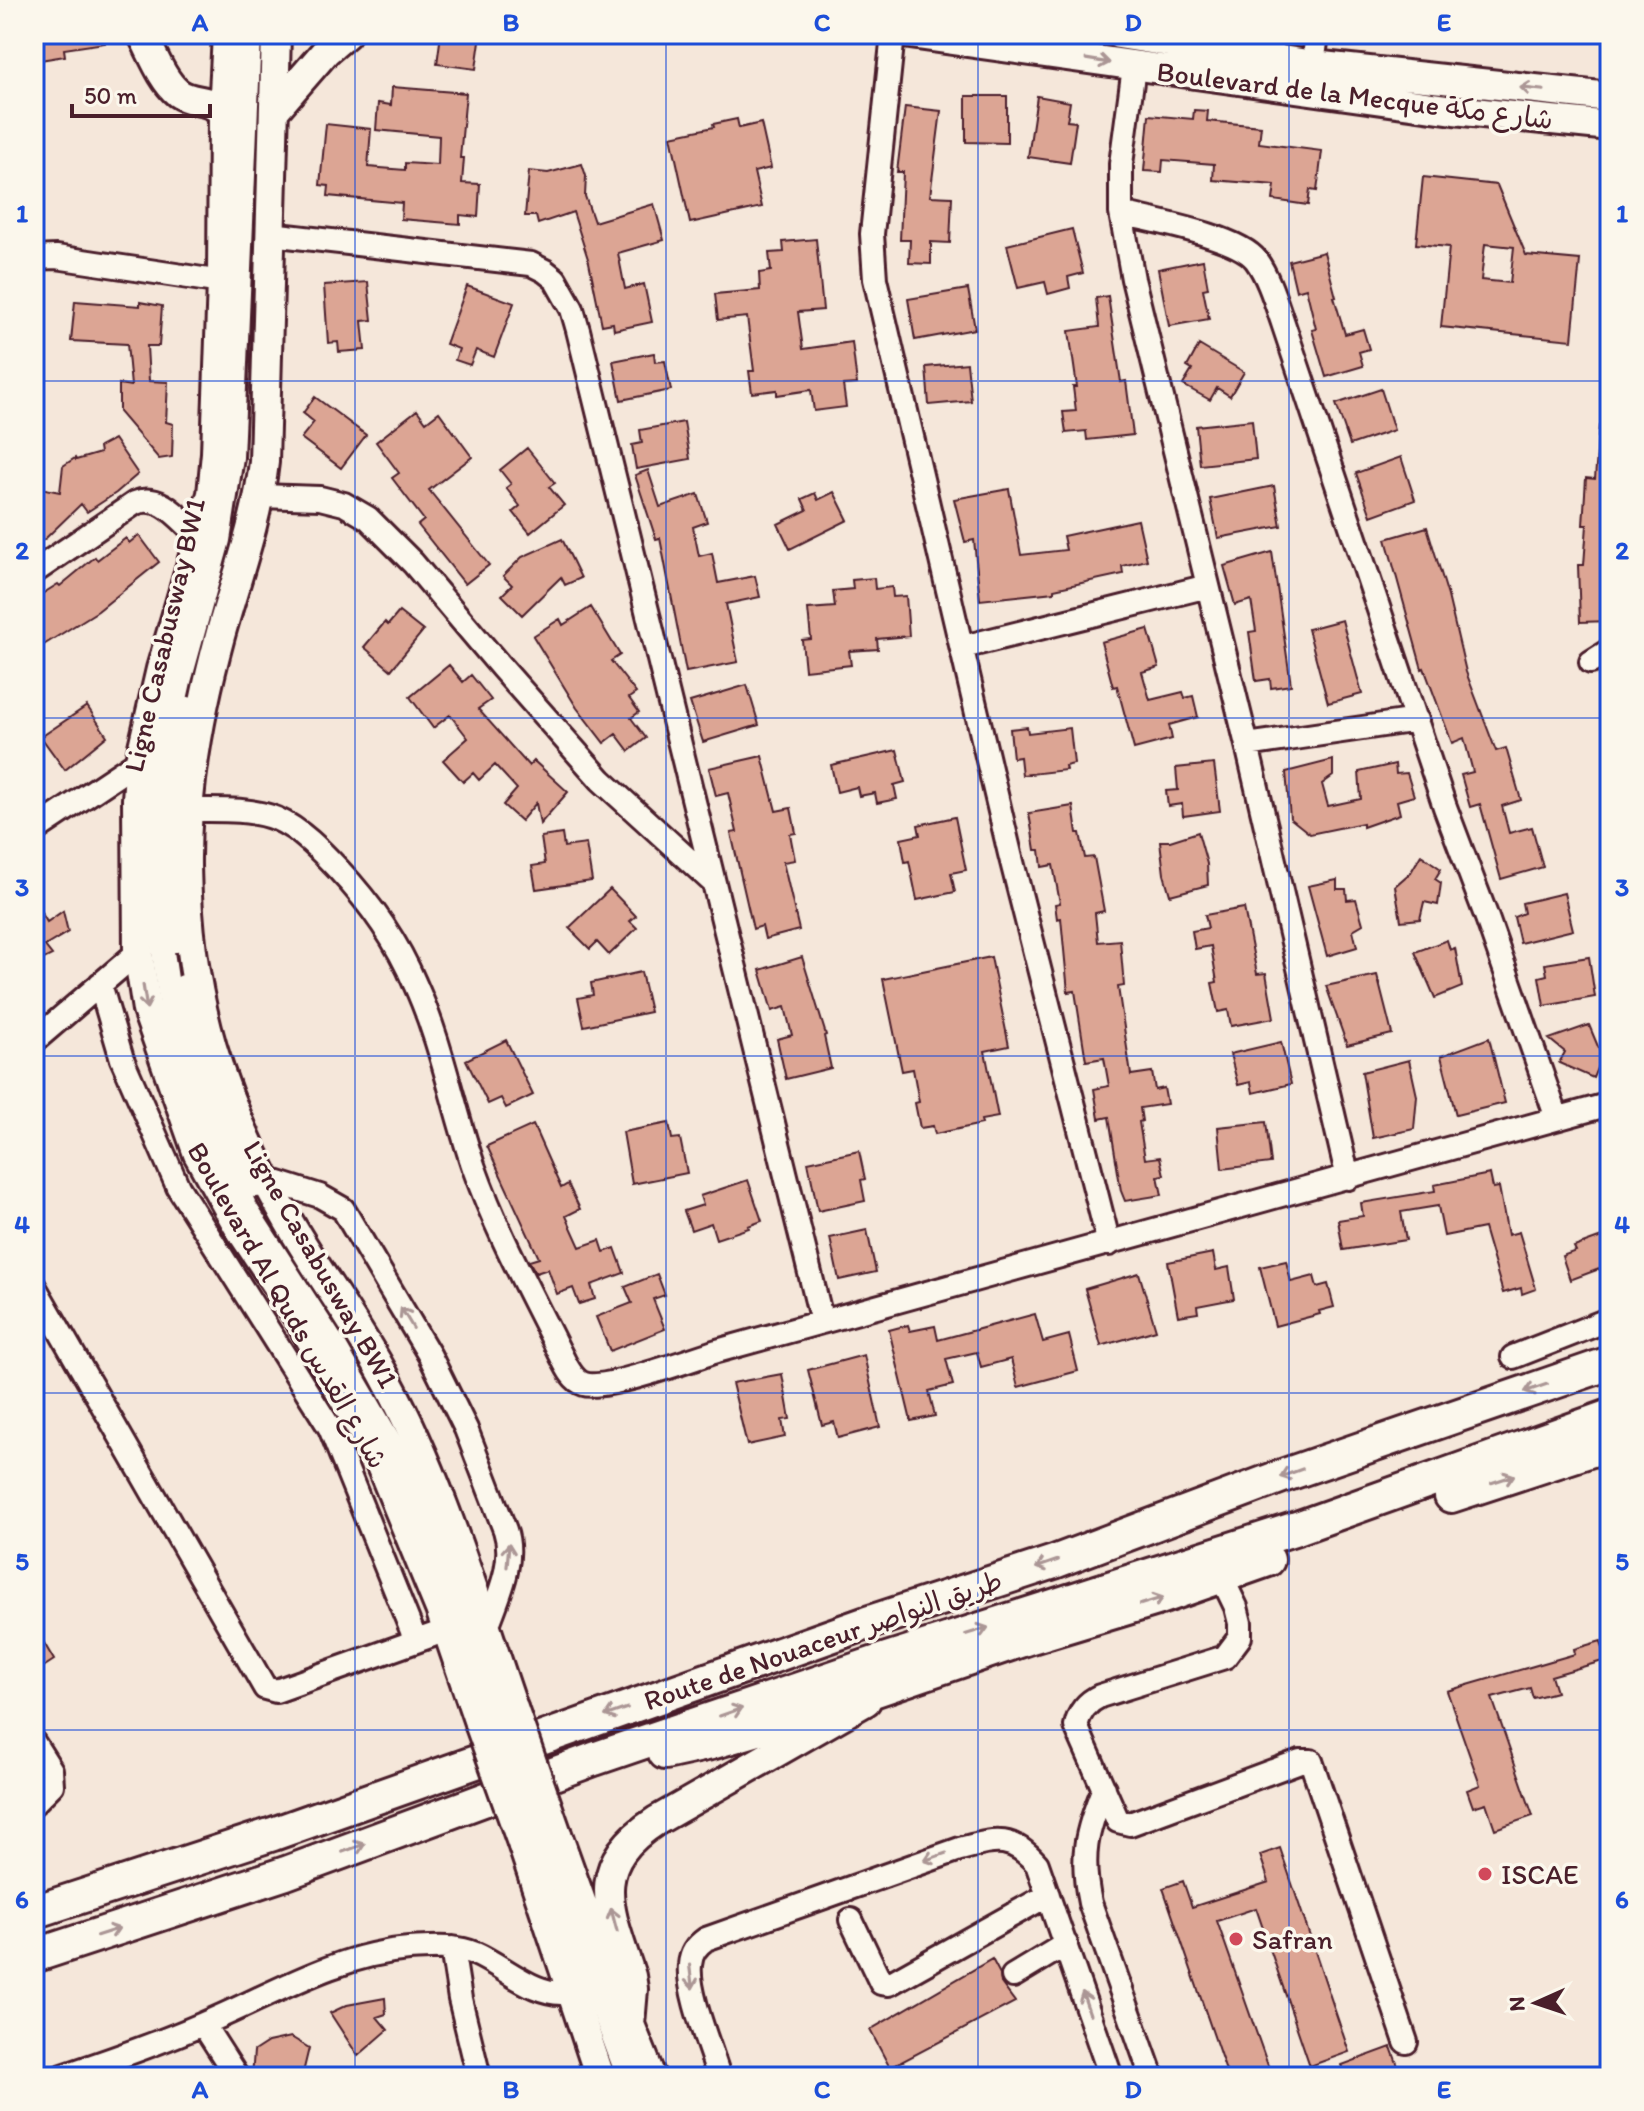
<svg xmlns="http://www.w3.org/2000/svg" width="1644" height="2111" font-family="Itim,'Playpen Sans Arabic',sans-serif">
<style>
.building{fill:#dca594;stroke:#4a1f2b;stroke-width:2;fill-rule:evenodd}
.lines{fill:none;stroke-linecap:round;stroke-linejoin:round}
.minor-casing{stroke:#4a1f2b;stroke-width:28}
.major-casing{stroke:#4a1f2b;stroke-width:34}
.highway-casing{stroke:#4a1f2b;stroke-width:38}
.minor{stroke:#fbf7ec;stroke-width:22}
.major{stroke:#fbf7ec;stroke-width:28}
.highway{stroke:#fbf7ec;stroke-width:32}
.minor-bridge-casing{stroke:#4a1f2b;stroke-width:28;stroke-linecap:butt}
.major-bridge-casing{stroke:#4a1f2b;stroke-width:34;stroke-linecap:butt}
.minor-bridge{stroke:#fbf7ec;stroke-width:22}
.major-bridge{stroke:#fbf7ec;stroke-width:28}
.oneway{stroke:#ab9695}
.grid{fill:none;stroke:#1d4ed8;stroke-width:2;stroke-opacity:0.55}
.poi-dot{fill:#d1495b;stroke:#fbf7ec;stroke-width:3}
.labels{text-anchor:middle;stroke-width:7;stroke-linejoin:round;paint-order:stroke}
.street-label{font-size:28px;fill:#4a1f2b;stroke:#fbf7ec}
.poi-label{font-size:28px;fill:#4a1f2b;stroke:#fbf7ec;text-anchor:start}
.neatline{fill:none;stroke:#1d4ed8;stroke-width:3}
.grid-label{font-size:26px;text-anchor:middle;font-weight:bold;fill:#1d4ed8}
</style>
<rect width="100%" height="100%" fill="#f5e7da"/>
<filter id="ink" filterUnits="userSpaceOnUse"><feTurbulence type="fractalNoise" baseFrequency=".0125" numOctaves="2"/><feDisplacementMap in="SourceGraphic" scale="16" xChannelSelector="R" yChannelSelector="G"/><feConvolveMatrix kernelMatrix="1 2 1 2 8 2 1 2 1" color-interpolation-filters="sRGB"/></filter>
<g filter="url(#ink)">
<!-- building -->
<path class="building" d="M34 34H104L105 43 64 49 65 56 34 61Z
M441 34H481L476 69 437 64Z
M392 87 466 93 460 158H464L462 183 480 184 478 217 460 215V224L401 219 402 203 328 196 329 186 320 185 326 124 371 129 368 167 405 170V163L438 165 439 136 376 130 378 103 391 105Z
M966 96H1007V143L966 142Z
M1037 96 1070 102 1067 121 1076 122 1070 163 1028 157Z
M905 107 941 111 930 196 952 197 950 243 931 242V264L909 263 910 240H900L903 172H897Z
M1194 110 1208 111 1207 121 1261 126 1259 143 1322 151 1317 191 1310 190 1308 205 1273 200 1275 185 1213 180 1214 164 1163 160 1162 172 1144 171 1149 115 1193 119Z
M737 119 739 128 761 123 771 168 754 172 762 207 690 223 671 136 714 127 713 124Z
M582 164 586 176 585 196 594 222 654 204 664 240 618 253 625 289 644 284 652 322 614 330 613 323 602 325 589 262 573 212 538 224 536 216H525L529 171 548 173Z
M1423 177 1497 185 1526 255 1580 260 1572 340 1441 327 1449 247 1416 244ZM1485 244 1514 247 1510 283 1481 280Z
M1072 229 1083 273 1068 277 1070 288 1048 294 1045 282 1018 288 1007 245Z
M816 239 823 310 798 312 803 349 852 342 857 384 843 385 846 407 814 411 811 390 777 395V390L752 393 749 371H754L747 317 718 320 715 294 760 290 759 273 771 271 769 253 784 252 783 242Z
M1324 252 1336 297H1334L1345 334 1363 329 1369 349 1359 352 1363 366 1326 377 1312 330 1316 329 1306 288 1296 291 1289 261Z
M1203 260 1208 288 1203 289 1209 319 1169 326 1158 269Z
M368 282 372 320 362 321 365 350 339 352 338 342 328 343 324 285Z
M467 286 514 303 494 357 476 350 470 365 455 360 459 349 446 344Z
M968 289 975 329 915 340 908 299Z
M1108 296 1121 382 1126 381 1133 435 1087 440 1086 431 1066 433 1063 412 1076 411 1073 387H1077L1069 331 1099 327 1096 298Z
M75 301 140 306V302L162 306 159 346H147L149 381 168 382 166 422 173 424 172 457 159 459 119 412V384L131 386 127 344 71 341Z
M1199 345 1244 372 1230 396 1217 388 1210 400 1183 385 1192 370 1187 367Z
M654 353 655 362 665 361 671 390 621 400 613 361Z
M967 363 971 401 929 405 926 367Z
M1381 389 1394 430 1350 445 1336 404Z
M315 397 366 435 341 468 301 438 314 422 303 413Z
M417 410 426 422 439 412 472 457 429 490 489 565 465 584 418 525 424 520 392 478 399 473 376 442Z
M1252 420 1256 459 1200 465 1196 426Z
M684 422 690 459 636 469 632 445 642 443 640 430Z
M1599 426 1610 427V621L1580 622 1578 565H1584L1587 525H1583L1586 478 1595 479Z
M114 439 138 474 116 493 87 512 81 504 46 538 34 546V491L41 488 60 492 63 466 75 458 76 460 100 453 99 447Z
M527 448 555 483 549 487 564 505 530 533 513 512 520 506 506 488 511 484 500 470Z
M1401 457 1415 500 1371 516 1356 473Z
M648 470 660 507 698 494 707 522 693 527 699 556 712 553 718 583 755 576 760 597 726 604 738 662 686 672 660 538 656 539 635 475Z
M1274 486 1281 526 1218 538 1210 499Z
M1009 489 1021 555 1066 550 1063 536 1138 520 1147 560 1122 566 1123 574 1054 589V592L980 600 974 540 965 542 954 499Z
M834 492 848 520 790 549 778 524 807 510 802 499 815 493 818 500Z
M1427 527 1448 596 1466 672 1496 751 1506 748 1521 800 1502 806 1509 833 1532 827 1543 867 1501 879 1480 804 1470 807 1461 775 1473 772 1464 738 1452 743 1424 668 1422 669 1386 539Z
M139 535 159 562 98 611 34 651V599L58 584 60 586 95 557 97 560 126 538 129 543Z
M562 539 581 578 565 585 561 577 522 615 502 595 512 585 503 576 522 557Z
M1272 552 1291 685 1271 688 1270 679 1256 681 1249 632 1256 631 1251 600 1235 605 1224 566Z
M874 578 875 589 892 587 893 597 906 596 909 636 877 639 878 649 849 651 851 665 805 670 802 640 811 639 808 609 835 607 833 591 853 589 852 580Z
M591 607 620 655 611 661 636 693 629 698 639 712 631 718 646 738 629 751 616 734 604 743 577 708 533 636 560 619 563 625Z
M399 612 423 631 391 670 364 647 385 622 388 625Z
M1342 620 1362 694 1328 703 1308 629Z
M1148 629 1159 667 1142 672 1150 700 1183 692 1185 698 1193 696 1198 717 1169 725 1172 739 1134 749 1117 686 1113 687 1101 642Z
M449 665 463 682 471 675 491 700 478 709 529 766 534 761 568 792 540 824 536 803 521 821 503 805 517 789 495 765 479 780 473 773 463 782 443 760 468 738 450 715 433 728 410 697Z
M747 685 759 725 703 742 690 702Z
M87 706 107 736 65 770 41 737Z
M1027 727 1028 733 1070 728 1074 764 1065 766 1066 770 1022 775 1020 757 1013 758 1010 729Z
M897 750 905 782 894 785 897 799 877 803 875 793 859 796 857 787 837 792 831 765Z
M762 756 776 811 791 808 796 833 790 834 795 860 783 862 799 930 765 939 762 926 753 929 731 833 737 832 728 793 716 796 709 768Z
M1333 760V776L1322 784 1328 806 1361 799 1359 772 1395 764 1396 774 1407 773 1414 796 1397 801 1400 814 1363 827V823L1310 834 1290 818 1286 772Z
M1214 764 1220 811 1183 816 1182 804 1168 806 1166 791 1178 790 1176 768Z
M1073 806 1077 833H1080L1085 858 1094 857 1104 911 1095 913 1098 942 1120 940 1124 986 1118 987 1131 1075 1152 1072 1155 1090 1164 1088 1167 1104 1140 1108 1142 1121 1139 1122 1145 1159 1160 1157 1164 1175 1158 1176 1162 1195 1125 1201 1121 1191 1109 1117 1099 1119 1094 1089 1109 1086 1104 1058 1086 1061 1075 991 1068 992 1061 918 1057 919 1055 904 1060 903 1053 865 1042 867 1040 850H1035L1029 813Z
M955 817 966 870 951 873 955 892 917 900 909 861 905 862 901 839 920 835 918 825Z
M1198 832 1207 864 1208 885 1170 895 1164 874 1160 841H1170Z
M562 834 564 847 586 844 592 881 536 889 532 866 545 864 541 837Z
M1421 855 1441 869 1435 879 1441 883 1438 905 1424 902 1420 919 1401 921 1395 886 1411 872Z
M1337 880V889H1346L1347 900 1356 899 1363 924 1353 930 1357 947 1327 956 1308 886Z
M610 889 636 916 630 921 637 928 609 955 597 942 590 949 569 928Z
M1564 893 1573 930 1520 943 1514 917 1524 913 1522 903Z
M34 900 47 922 63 911 68 932 45 946 52 955 34 964Z
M1244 908 1257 974 1266 973 1274 1018 1231 1026 1228 1010 1218 1012 1212 983 1217 982 1211 946 1195 949 1192 931 1208 928 1205 915Z
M1447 940 1450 950 1455 948 1462 987 1435 998 1415 952Z
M802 957 826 1035 824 1036 831 1068 786 1079 777 1039 792 1035 785 1007 772 1011 760 970Z
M991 957 1009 1046 985 1051 998 1117 981 1120 982 1124 935 1134 933 1126 920 1128 915 1103 919 1102 913 1069 902 1071 883 979Z
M1589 957 1595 997 1544 1006 1539 977 1547 975 1545 964Z
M641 972 650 1012 584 1026 578 998 593 995 591 983Z
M1377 975 1392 1034 1347 1045 1326 986Z
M1589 1025 1602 1056 1593 1078 1559 1063 1565 1052 1549 1039Z
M1489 1038 1505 1103 1456 1115 1441 1056Z
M506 1040 533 1095 506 1108 501 1098 488 1104 466 1060Z
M1281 1042 1291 1084 1253 1093 1251 1082 1238 1085 1230 1054Z
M1409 1060 1417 1096 1414 1129 1373 1138 1362 1072Z
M1266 1122 1271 1163 1222 1169 1218 1127Z
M669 1123 672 1139 680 1138 687 1173 632 1184 623 1132Z
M533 1125 561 1188 568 1184 580 1209 566 1216 580 1247 600 1240 604 1252 615 1248 624 1273 591 1285 595 1299 579 1304 573 1288 557 1294 548 1269 536 1273 529 1261 539 1258 487 1146Z
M859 1151 865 1179 861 1180 865 1201 818 1211 808 1162Z
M1490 1174 1493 1188 1499 1187 1508 1235 1519 1232 1536 1289 1522 1294 1521 1288 1503 1293 1484 1228 1444 1236 1438 1206 1401 1212 1406 1240 1343 1250 1338 1220 1363 1216 1361 1203 1435 1191 1434 1185Z
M748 1180 762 1221 748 1226 749 1228 716 1239 711 1223 691 1230 684 1211 703 1205 700 1196Z
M867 1230 876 1272 839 1280 830 1238Z
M1610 1234V1265L1570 1280 1562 1256 1576 1251 1574 1247Z
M1213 1253 1216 1270 1229 1267 1234 1299 1197 1306 1198 1313 1178 1316 1168 1262Z
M1286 1261 1291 1282 1314 1276 1317 1287 1328 1284 1334 1307 1319 1311 1320 1314 1275 1326 1260 1267Z
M1139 1273 1156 1330 1101 1346 1085 1289Z
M657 1274 665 1295 653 1299 665 1329 610 1351 596 1317 632 1303 625 1287Z
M1035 1314 1043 1342 1069 1335 1078 1371 1018 1387 1011 1359 981 1367 977 1352 946 1359 953 1385 929 1391 935 1416 911 1421 889 1330 908 1325 910 1331 935 1326 938 1340Z
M864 1355 880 1427 838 1438 834 1422 822 1425 808 1370Z
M782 1374 790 1419 782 1420 785 1437 747 1445 732 1383Z
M34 1626 54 1660 34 1673Z
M1601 1641 1606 1660 1551 1676 1556 1692 1533 1698 1530 1688 1492 1698 1533 1816 1495 1829 1486 1803 1473 1807 1467 1790 1480 1785 1447 1691 1575 1654 1574 1649Z
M1280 1848 1349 2052 1310 2066 1256 1908 1217 1921 1272 2077H1228L1163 1888 1183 1881 1192 1907 1269 1882 1260 1855Z
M992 1959 1000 1974 1001 1983 1015 2002 890 2068 870 2030Z
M385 1998 386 2014 377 2017 388 2030 358 2056 330 2013 347 2005Z
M291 2037 309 2048 302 2077H252L254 2051 268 2042Z
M1391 2047 1402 2077H1347L1342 2065Z"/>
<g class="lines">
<!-- minor casing -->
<g class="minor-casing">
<path id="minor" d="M250 34 232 457 219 540 180 681 163 757 154 855 159 925 174 1026 205 1121 247 1210 334 1345 403 1464 497 1715
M893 34 872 234 875 279 1010 854 1109 1244
M1313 65 1317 34
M1134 67 1121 164V213L1133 279 1247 745 1348 1178
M1121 213C1152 221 1238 236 1256 260 1269 278 1276 303 1283 323L1445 807 1487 918 1557 1118
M270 234 531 264 545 271 555 279 572 309 578 330 822 1322
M34 258 56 257 222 282
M260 496 320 498 344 504 368 518 413 563 501 667 601 780 714 883
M34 572 135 503C162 492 181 521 200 537
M963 647 1208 586
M1591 662 1610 650
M1247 745 1417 720
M188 810C217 810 250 808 277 819 300 829 321 851 338 869 370 903 397 941 415 984 442 1043 453 1108 474 1168 497 1233 531 1294 561 1355 566 1365 572 1380 584 1384 605 1391 692 1359 717 1351L1610 1104
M35 830 140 760
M176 941 170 834 187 708
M100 984 122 1059 178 1187 330 1428 416 1641
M184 986 193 1036 225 1133 256 1186
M34 1041 138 952
M266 1179 320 1196 343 1209 430 1356 466 1429 505 1530C516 1563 497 1598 486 1630
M34 1286 265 1688 276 1691 447 1630
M1513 1357 1610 1319
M1221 1576 1236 1607 1240 1623V1637L1225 1657 1100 1696C1087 1702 1079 1712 1076 1726L1118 1821 1130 1824 1300 1761H1311L1406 2042
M34 1743 51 1770 52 1785 34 1803
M1104 1788C1086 1832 1080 1856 1090 1903L1152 2077
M540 1838 628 2077
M851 1920 881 1983 889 1984 1048 1895
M452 1948 460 1999 479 2077
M1013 1976 1066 1944
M203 2024 237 2077
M60 2077C108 2061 157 2044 203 2024 270 1996 335 1955 409 1949 430 1948 456 1945 476 1954 504 1966 537 1999 570 1992
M719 2077C711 2049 687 1993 690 1965 691 1953 696 1946 706 1939L960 1849C995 1840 1011 1834 1037 1864L1111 2077"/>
</g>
<!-- major casing -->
<g class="major-casing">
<path id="major" d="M142 34C152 52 162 80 178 93 193 104 210 97 223 113
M227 34 223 113 222 282 216 453 212 494 161 669 140 760 137 799 138 952 147 1010 198 1154 238 1226 297 1315 379 1461 440 1609 479 1723
M276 34 264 462C257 523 236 578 220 636 200 710 185 789 186 866 188 999 220 1099 285 1215 316 1271 356 1322 386 1379 442 1482 475 1598 513 1708
M910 34 1454 110 1610 126
M1119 34 1313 65 1610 97
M274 111 326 51 346 34
M557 1834 586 1915 651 2077
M522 1843 600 2077
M630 2024 633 1989 631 1976C609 1909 586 1866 656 1821L866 1701"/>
</g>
<!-- highway casing -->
<g class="highway-casing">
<path id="highway" d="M1451 1496 1610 1444
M665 1753 711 1743 785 1721 1028 1638 1157 1599 1268 1560
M34 1912 273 1834 867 1623 1054 1562 1285 1475 1610 1363
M34 1956 286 1873 594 1759 884 1660 1300 1527 1610 1416"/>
</g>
<!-- minor -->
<use href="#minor" class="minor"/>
<!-- major -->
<use href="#major" class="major"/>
<!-- highway -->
<use href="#highway" class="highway"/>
<!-- minor-bridge casing -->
<g class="minor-bridge-casing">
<path id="minor-bridge" d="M497 1715 540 1838"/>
</g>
<!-- major-bridge casing -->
<g class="major-bridge-casing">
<path id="major-bridge" d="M513 1708 557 1834
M479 1723 522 1843"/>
</g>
<!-- minor-bridge -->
<use href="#minor-bridge" class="minor-bridge"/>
<!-- major-bridge -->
<use href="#major-bridge" class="major-bridge"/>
</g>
<!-- one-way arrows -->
<defs><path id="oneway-shaft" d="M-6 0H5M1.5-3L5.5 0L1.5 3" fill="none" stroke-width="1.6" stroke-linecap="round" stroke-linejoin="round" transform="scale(2)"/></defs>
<g class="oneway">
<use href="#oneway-shaft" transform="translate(1098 61) rotate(9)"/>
<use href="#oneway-shaft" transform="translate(1532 89) rotate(-174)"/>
<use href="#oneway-shaft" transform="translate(145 997) rotate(81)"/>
<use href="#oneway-shaft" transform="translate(407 1318) rotate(-121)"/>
<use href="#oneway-shaft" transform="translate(1536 1388) rotate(161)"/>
<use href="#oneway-shaft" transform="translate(1291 1473) rotate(160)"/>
<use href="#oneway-shaft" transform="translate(1503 1479) rotate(-18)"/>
<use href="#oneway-shaft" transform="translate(508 1555) rotate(-85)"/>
<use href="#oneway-shaft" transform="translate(1047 1564) rotate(161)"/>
<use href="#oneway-shaft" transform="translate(1152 1601) rotate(-17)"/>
<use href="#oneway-shaft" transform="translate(977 1631) rotate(-17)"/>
<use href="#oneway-shaft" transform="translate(616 1712) rotate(161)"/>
<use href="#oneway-shaft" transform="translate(731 1712) rotate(-19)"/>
<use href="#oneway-shaft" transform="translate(354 1848) rotate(-20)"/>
<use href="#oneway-shaft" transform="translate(935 1857) rotate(161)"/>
<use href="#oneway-shaft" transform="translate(614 1920) rotate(-105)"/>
<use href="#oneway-shaft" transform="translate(108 1932) rotate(-18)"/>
<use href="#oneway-shaft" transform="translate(691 1977) rotate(83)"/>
<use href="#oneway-shaft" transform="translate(1086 2003) rotate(-109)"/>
</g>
</g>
<!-- grid -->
<path class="grid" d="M355 34V2077M666 34V2077M978 34V2077M1289 34V2077M34 381H1610M34 718H1610M34 1056H1610M34 1393H1610M34 1730H1610"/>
<!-- markers -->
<g class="poi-dot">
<circle cx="1485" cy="1874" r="8"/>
<circle cx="1236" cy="1939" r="8"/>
</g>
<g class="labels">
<!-- street labels -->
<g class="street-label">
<text transform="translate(1355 95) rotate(7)" y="10">Boulevard de la Mecque شارع مكة</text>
<text transform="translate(164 635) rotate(-77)" y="10">Ligne Casabusway BW1</text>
<text transform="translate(321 1264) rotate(60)" y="10">Ligne Casabusway BW1</text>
<text transform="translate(288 1305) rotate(60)" y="10">Boulevard Al Quds شارع القدس</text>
<text transform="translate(823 1640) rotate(-19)" y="10">Route de Nouaceur طريق النواصر</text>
</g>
<!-- poi labels -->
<g class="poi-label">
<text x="1501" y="1884">ISCAE</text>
<text x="1252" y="1949">Safran</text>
</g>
</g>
<!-- margin -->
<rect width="1644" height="2111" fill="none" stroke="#fbf7ec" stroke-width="88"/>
<!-- north arrow -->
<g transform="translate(1536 2003) rotate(267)" stroke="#fbf7ec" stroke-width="6" paint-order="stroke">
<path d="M0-6L14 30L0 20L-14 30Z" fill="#4a1f2b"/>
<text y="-12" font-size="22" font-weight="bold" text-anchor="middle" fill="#4a1f2b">N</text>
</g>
<!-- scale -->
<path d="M72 104v12h138v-12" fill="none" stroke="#4a1f2b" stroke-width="4"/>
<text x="84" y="104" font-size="24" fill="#4a1f2b" stroke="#fbf7ec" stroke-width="6" paint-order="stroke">50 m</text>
<rect x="44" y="44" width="1556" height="2023" class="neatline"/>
<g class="grid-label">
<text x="200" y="31">A</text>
<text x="511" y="31">B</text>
<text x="822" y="31">C</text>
<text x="1133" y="31">D</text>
<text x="1444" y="31">E</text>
<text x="22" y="222">1</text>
<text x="1622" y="222">1</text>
<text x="22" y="559">2</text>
<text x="1622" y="559">2</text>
<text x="22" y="896">3</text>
<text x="1622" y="896">3</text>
<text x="22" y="1233">4</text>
<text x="1622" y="1233">4</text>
<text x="22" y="1570">5</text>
<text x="1622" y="1570">5</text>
<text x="22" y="1908">6</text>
<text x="1622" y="1908">6</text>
<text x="200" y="2098">A</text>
<text x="511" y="2098">B</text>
<text x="822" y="2098">C</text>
<text x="1133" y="2098">D</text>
<text x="1444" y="2098">E</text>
</g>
</svg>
